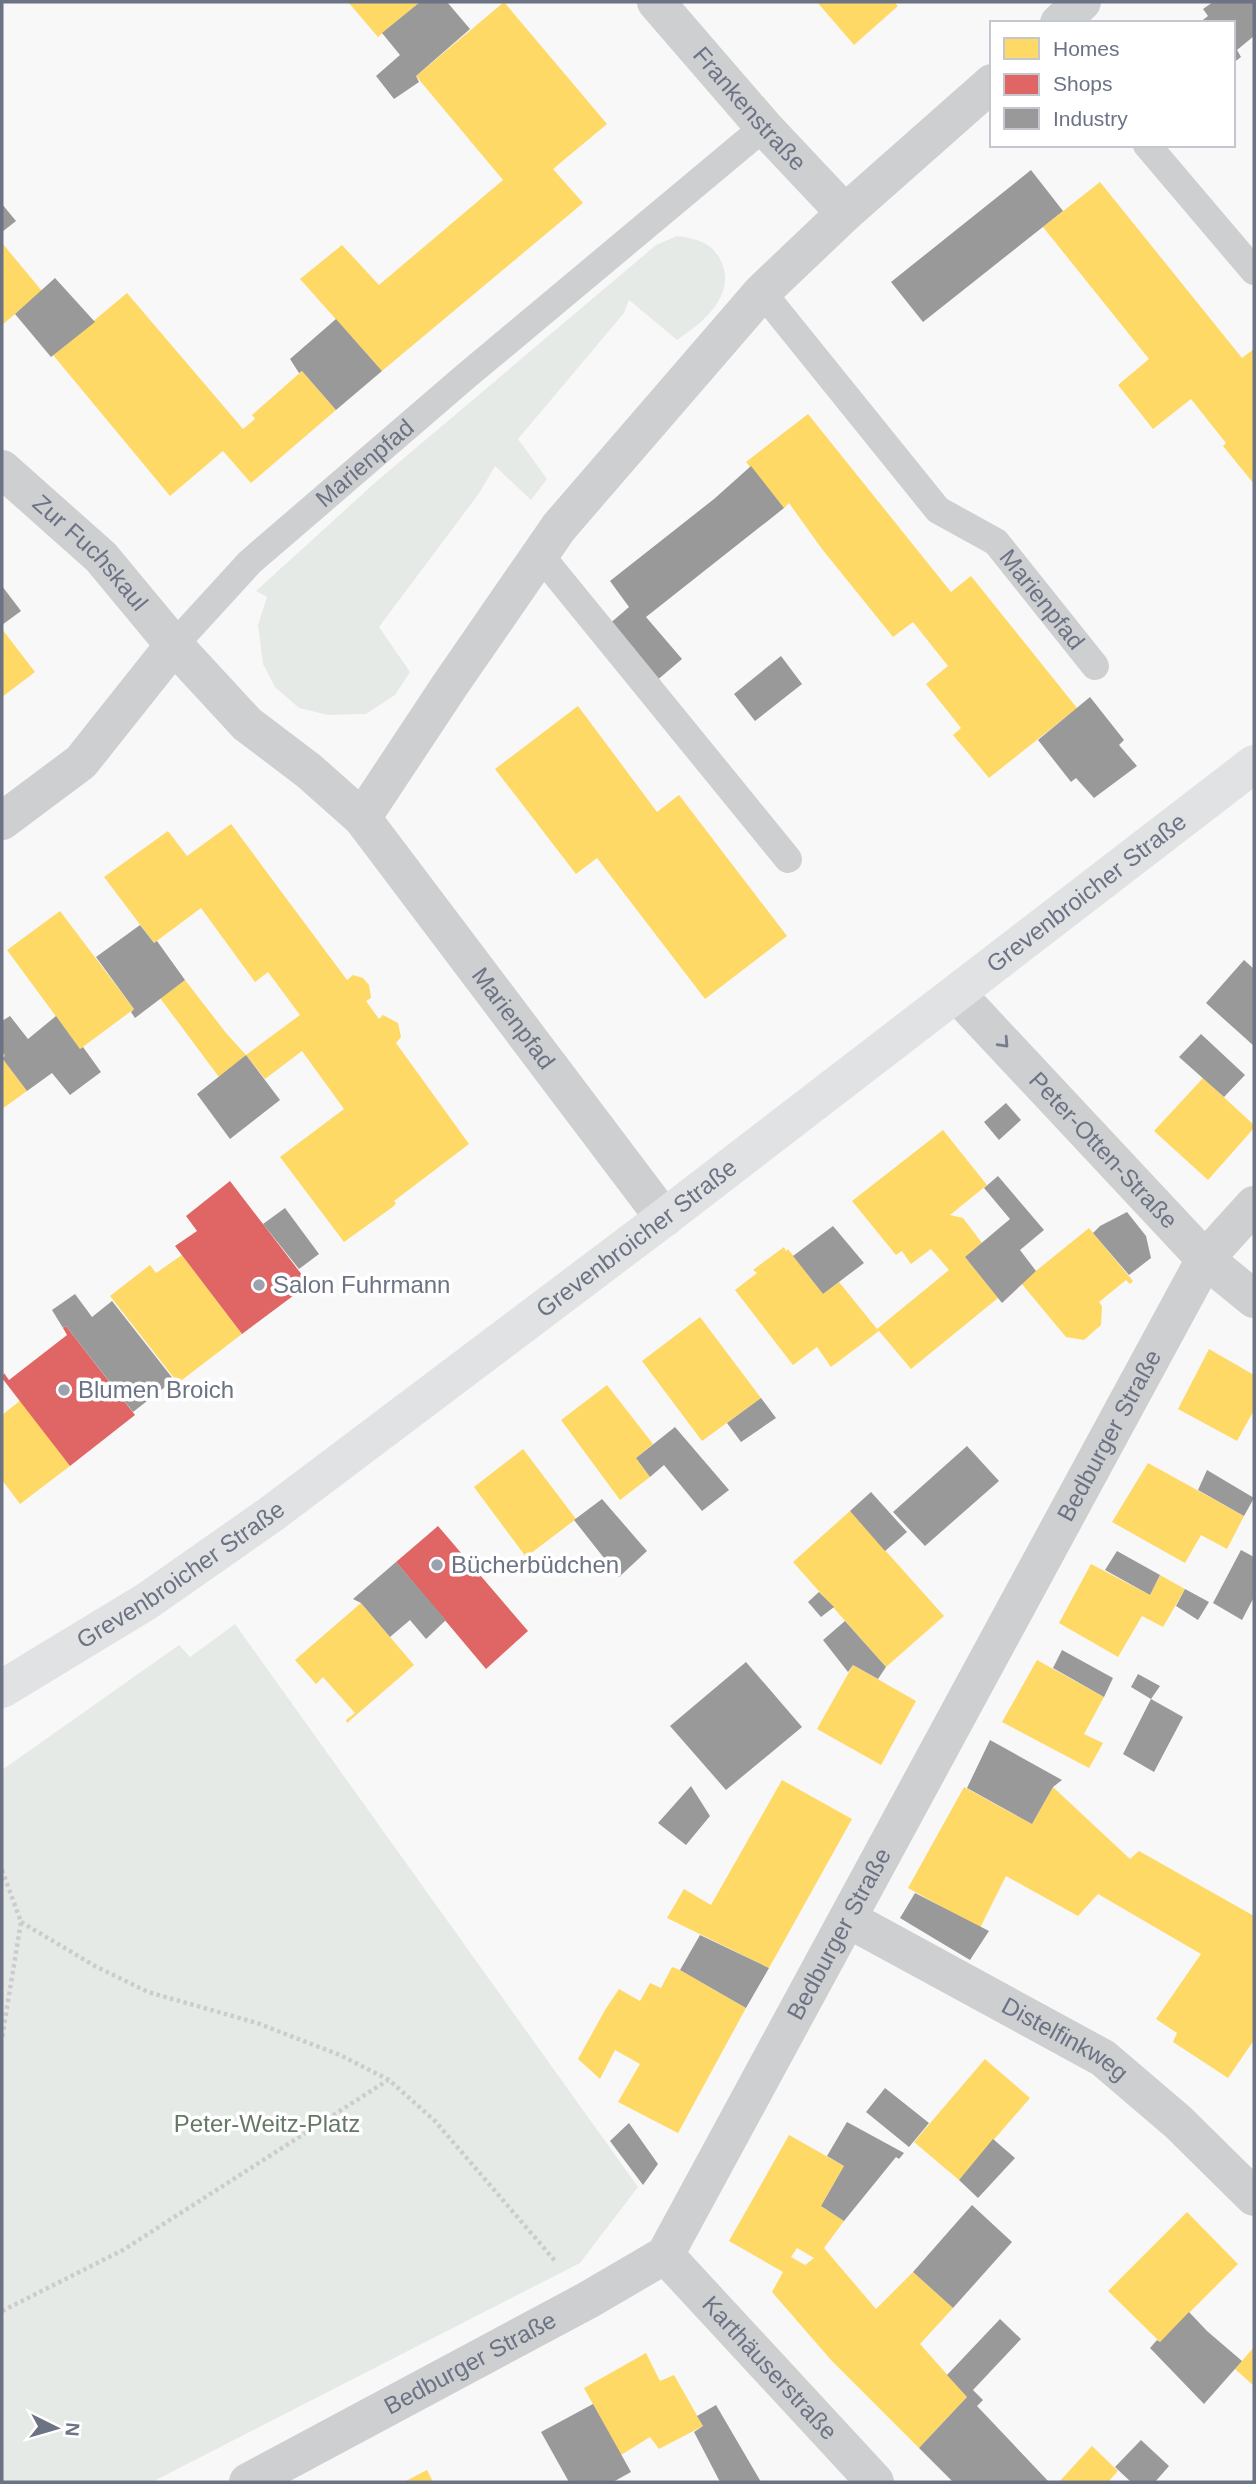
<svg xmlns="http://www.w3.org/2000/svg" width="1256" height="2484" font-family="Arial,sans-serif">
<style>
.green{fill:#e6eae6}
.homes{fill:#ffd966;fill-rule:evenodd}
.shops{fill:#e06666}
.industry{fill:#999}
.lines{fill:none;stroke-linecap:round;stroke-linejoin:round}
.path{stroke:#ccccce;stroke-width:4.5;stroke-dasharray:3.5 3.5;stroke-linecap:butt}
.lane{stroke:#cecfd1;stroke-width:28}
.street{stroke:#cecfd1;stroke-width:38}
.secondary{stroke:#e1e2e3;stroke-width:38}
.oneway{stroke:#757c8d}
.poi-dot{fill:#9ca2ad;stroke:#fff;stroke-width:2.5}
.labels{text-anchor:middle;stroke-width:7;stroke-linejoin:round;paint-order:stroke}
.street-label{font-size:24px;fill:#6b7385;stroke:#fff}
.poi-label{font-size:24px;fill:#6b7385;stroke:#fff;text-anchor:start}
.park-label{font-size:24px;fill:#657866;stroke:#fff}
</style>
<rect width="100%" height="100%" fill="#f8f8f8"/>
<!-- green -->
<path class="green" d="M677 236C697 239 712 242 721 261 737 295 703 323 677 340L629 300 624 313 518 439 547 479 531 500 495 466 480 492 379 627 410 672 395 695 366 714 328 715 299 708 275 687 263 664 258 625 267 597 256 591 378 480 656 245Z
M235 1624 638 2187 580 2263 152 2482H2V1770L179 1645 190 1657Z"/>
<!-- homes -->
<path class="homes" d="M348 2H420L378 37Z
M504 2 607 124 553 169 583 203 382 371 300 279 342 245 379 285 503 180 416 76Z
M817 2H894L898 6 854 45Z
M1100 182 1242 358 1254 349V484L1223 446 1226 443 1191 399 1153 429 1118 385 1149 359 1043 227Z
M2 243 42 291 2 325Z
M127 293 243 429 255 419 252 415 302 371 336 410 251 483 223 451 170 496 53 355Z
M808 414 951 592 971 576 1077 708 989 778 953 735 961 728 926 684 948 666 913 622 893 637 822 549 789 503 784 508 746 462Z
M2 629 35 672 2 697Z
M578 706 657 812 679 795 787 936 705 999 597 858 576 874 495 769Z
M231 824 347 980 353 975 363 978 369 985 371 998 366 1001 379 1019 383 1015 398 1023 401 1037 396 1043 469 1144 394 1201 396 1203 394 1206 344 1242 280 1157 344 1109 302 1051 265 1079 246 1055 300 1015 268 972 255 982 201 908 154 943 104 877 168 831 187 856Z
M60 911 134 1009 80 1049 7 950Z
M185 980 226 1033 246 1055 219 1077 160 998Z
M2 1051 5 1056 2 1058 27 1091 2 1109Z
M1203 1078 1254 1125V1128L1208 1180 1154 1131Z
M943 1130 987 1185 950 1215 963 1218 982 1243 965 1257 998 1298 911 1369 879 1331 831 1367 817 1347 793 1365 735 1290 757 1273 753 1270 784 1247 786 1251 788 1249 823 1294 839 1282 877 1329 949 1270 931 1249 911 1264 902 1251 896 1255 852 1201Z
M1089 1228 1133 1281 1130 1284 1126 1280 1099 1302 1102 1306 1101 1325 1084 1340 1066 1337 1021 1283Z
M182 1255 242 1334 178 1383 110 1296 150 1265 156 1273Z
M700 1317 761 1398 702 1441 642 1361Z
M1209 1349 1254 1375V1410L1237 1441 1178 1409Z
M607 1385 653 1444 636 1458 650 1477 620 1500 561 1420Z
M21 1400 70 1466 20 1504 2 1480V1415Z
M523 1449 576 1519 526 1557 474 1487Z
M1148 1463 1244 1516 1227 1549 1201 1535 1185 1563 1112 1522Z
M850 1511 944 1616 886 1667 793 1562Z
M1091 1564 1150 1595 1160 1575 1185 1589 1163 1627 1142 1616 1118 1657 1059 1623Z
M361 1603 414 1665 347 1723 346 1720 355 1713 323 1677 316 1684 295 1660Z
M1037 1660 1104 1697 1084 1734 1103 1743 1089 1768 1002 1722Z
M853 1665 916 1701 881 1765 817 1729Z
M782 1780 852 1819 769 1968 667 1918 684 1889 711 1905Z
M964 1787 1032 1824 1053 1787 1130 1859 1139 1851 1254 1916V2040L1228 2078 1173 2042 1177 2033 1156 2019 1201 1954 1098 1894 1078 1916 1006 1876 980 1928 908 1888Z
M672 1967 680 1970 746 2008 678 2133 618 2102 640 2064 615 2050 600 2079 578 2059 605 2010 619 1989 640 2001 650 1983 661 1988Z
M985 2059 1030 2098 959 2180 914 2142Z
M789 2135 844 2166 821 2206 844 2221 824 2248 876 2309 913 2272 953 2308 920 2344 967 2397 919 2448 831 2360 772 2292 783 2272 729 2241ZM797 2248 814 2258 805 2265 791 2257Z
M1187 2212 1238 2264 1160 2342 1108 2291Z
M1254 2347V2386L1235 2369Z
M646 2353 660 2381 674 2375 703 2426 659 2449 650 2437 621 2455 584 2388Z
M1092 2446 1118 2471 1108 2482H1059Z
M427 2470 433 2482H404Z"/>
<!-- shops -->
<path class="shops" d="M230 1181 309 1284 242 1334 175 1246 197 1231 186 1216Z
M66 1326 135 1415 70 1466 2 1378 4 1373 9 1380 67 1335 63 1328Z
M438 1526 528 1631 486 1669 396 1562Z"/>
<!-- industry -->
<path class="industry" d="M420 2H447L470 29 416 76 419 82 394 99 376 76 400 55 382 33Z
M1213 2H1254V36L1237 50 1241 57 1233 63V23H1199L1208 16 1203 9Z
M1031 170 1063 211 923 322 891 282Z
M2 204 16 221 2 232Z
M55 278 95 322 51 357 15 314Z
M336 319 382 371 336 410 302 371 299 373 290 359Z
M751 466 784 508 646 617 682 659 655 682 607 626 629 607 610 581 714 499Z
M2 586 21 611 2 625Z
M781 656 802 684 755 721 734 694Z
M1090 697 1124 740 1119 745 1137 766 1094 798 1076 778 1071 782 1038 740Z
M140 925 154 943 157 941 185 980 135 1018 131 1012 134 1009 96 957Z
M1244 960 1254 969V1046L1206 1003Z
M10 1016 28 1039 56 1016 80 1049 83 1047 101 1072 70 1095 52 1073 27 1091 2 1058 5 1056 2 1051V1021Z
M1201 1034 1245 1075 1224 1097 1179 1057Z
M246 1055 280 1100 230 1139 197 1094Z
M1006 1103 1021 1120 999 1140 984 1122Z
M998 1176 1044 1230 1020 1250 1036 1271 1002 1303 965 1257 1010 1219 984 1188Z
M285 1208 319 1254 299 1269 263 1224Z
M1127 1212 1146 1236 1151 1258 1129 1275 1093 1233 1100 1226Z
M833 1226 864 1263 823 1294 793 1256Z
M75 1294 92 1317 112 1301 174 1380 133 1412 66 1326 63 1328 52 1310Z
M761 1398 776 1418 741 1442 727 1423Z
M675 1427 729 1490 702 1511 664 1465 650 1477 636 1458Z
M967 1446 999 1481 925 1546 893 1512Z
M1207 1470 1254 1498 1244 1516 1198 1490Z
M871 1492 907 1532 885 1551 850 1511Z
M602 1499 647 1551 619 1577 574 1520Z
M1241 1550 1254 1557V1597L1242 1620 1213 1603Z
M1117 1551 1160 1575 1150 1595 1105 1570Z
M396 1562 446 1620 426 1639 410 1620 390 1637 361 1603 353 1599Z
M1185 1589 1209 1602 1198 1620 1176 1606Z
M819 1592 834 1607 821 1617 808 1602Z
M845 1621 886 1667 878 1679 853 1665 848 1672 823 1640Z
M1062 1650 1113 1678 1104 1697 1053 1668Z
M746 1662 802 1727 726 1790 670 1726Z
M1138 1674 1160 1686 1151 1699 1131 1687Z
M1151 1699 1183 1717 1154 1772 1123 1754Z
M990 1740 1062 1780 1053 1787 1032 1824 967 1788Z
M691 1786 710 1816 686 1845 658 1823Z
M915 1893 989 1931 970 1960 900 1918Z
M700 1935 769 1968 746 2008 680 1970Z
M885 2088 929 2123 909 2147 866 2112Z
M847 2122 904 2153 899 2159 896 2157 844 2221 821 2206 844 2166 827 2156Z
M629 2123 658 2164 643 2185 610 2141Z
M993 2139 1015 2158 978 2198 959 2180Z
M972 2205 1012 2242 953 2308 913 2272Z
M1189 2312 1207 2331 1242 2361 1204 2404 1150 2348 1157 2340 1160 2342Z
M1000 2319 1021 2339 973 2390 983 2400 977 2406 1049 2482H953L919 2448 967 2397 947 2375Z
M593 2404 631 2472 613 2482H569L541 2432Z
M716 2405 761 2482H720L694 2432 703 2426 697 2416Z
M1141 2440 1169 2466 1155 2482H1131L1115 2467Z"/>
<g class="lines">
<!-- path -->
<path class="path" d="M2 1870 21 1922 2 2038
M21 1922 95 1966 148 1992 257 2023 340 2055 389 2080 435 2121 556 2262
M2 2311 123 2250 388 2080"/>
<!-- lane -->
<g class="lane">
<path d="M1147 145 1254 271"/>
<path id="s1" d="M762 292 938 510 996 542 1095 666"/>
<path d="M541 556 788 859"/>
<path id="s2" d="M174 645 250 562 466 376 764 127"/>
</g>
<!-- street -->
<g class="street">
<path id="s3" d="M656 2 764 127 845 213"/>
<path d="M1059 23 1082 2"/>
<path id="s4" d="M2 469 101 557 174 645 247 724 309 771 362 818 664 1218"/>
<path d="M362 818 450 685 559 527 762 292 845 213 992 83"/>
<path d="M2 821 81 762 174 645"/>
<path id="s5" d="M957 994 1205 1259 1254 1299"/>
<path id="s6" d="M848 1919 1103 2058 1178 2122 1254 2197"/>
<path id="s7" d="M665 2255 875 2482"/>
<path id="s8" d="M248 2482 588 2300 665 2255 1205 1259 1254 1205"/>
</g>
<!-- secondary -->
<path class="secondary" id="s9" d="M2 1689 147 1601 270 1515 664 1218 1254 764"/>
</g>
<!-- one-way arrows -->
<defs><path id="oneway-chevron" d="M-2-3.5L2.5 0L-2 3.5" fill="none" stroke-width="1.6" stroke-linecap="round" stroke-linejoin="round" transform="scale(1.75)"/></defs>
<use class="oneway" href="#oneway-chevron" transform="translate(1004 1043) rotate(47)"/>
<!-- markers -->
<g class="poi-dot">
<circle cx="259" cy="1285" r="7"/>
<circle cx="64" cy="1390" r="7"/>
<circle cx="437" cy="1565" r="7"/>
</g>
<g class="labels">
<!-- street labels -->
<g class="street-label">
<text dy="8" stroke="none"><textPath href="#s3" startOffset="142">Frankenstraße</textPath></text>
<text dy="8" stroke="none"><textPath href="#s2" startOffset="264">Marienpfad</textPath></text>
<text dy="8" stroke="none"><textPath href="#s4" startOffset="122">Zur Fuchskaul</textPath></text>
<text dy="8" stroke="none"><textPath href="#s1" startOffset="420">Marienpfad</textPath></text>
<text dy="8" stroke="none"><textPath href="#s9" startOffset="1346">Grevenbroicher Straße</textPath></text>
<text dy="8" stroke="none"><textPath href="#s4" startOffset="754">Marienpfad</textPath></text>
<text dy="8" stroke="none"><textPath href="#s5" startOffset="214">Peter-Otten-Straße</textPath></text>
<text dy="8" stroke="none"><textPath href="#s9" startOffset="779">Grevenbroicher Straße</textPath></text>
<text dy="8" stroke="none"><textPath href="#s8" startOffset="1407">Bedburger Straße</textPath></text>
<text dy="8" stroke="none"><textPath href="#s9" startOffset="212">Grevenbroicher Straße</textPath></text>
<text dy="8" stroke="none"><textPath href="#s8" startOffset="840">Bedburger Straße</textPath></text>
<text dy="8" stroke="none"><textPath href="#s6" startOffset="248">Distelfinkweg</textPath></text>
<text dy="8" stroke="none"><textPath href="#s8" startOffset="252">Bedburger Straße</textPath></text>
<text dy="8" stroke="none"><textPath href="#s7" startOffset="154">Karthäuserstraße</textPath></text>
</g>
<!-- poi labels -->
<g class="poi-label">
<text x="273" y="1293">Salon Fuhrmann</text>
<text x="78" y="1398">Blumen Broich</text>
<text x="451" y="1573">Bücherbüdchen</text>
</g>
<!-- park labels -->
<g class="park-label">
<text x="267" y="2132">Peter-Weitz-Platz</text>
</g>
</g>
<!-- border -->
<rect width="1256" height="2484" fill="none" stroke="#6b7385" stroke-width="7"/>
<!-- legend -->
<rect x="990" y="21" width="245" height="126" fill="#ffffff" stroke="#c4c7ce" stroke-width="2"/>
<rect x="1004" y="38" width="35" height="21" fill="#ffd966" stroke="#c4c7ce" stroke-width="2"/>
<text x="1053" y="56" font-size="21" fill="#6b7385">Homes</text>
<rect x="1004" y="74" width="35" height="21" fill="#e06666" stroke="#c4c7ce" stroke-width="2"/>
<text x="1053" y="91" font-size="21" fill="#6b7385">Shops</text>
<rect x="1004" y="108" width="35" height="21" fill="#999999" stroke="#c4c7ce" stroke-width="2"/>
<text x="1053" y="126" font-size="21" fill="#6b7385">Industry</text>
<!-- north arrow -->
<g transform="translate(56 2428) rotate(95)" stroke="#ffffff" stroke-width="5" paint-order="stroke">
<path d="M0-5L12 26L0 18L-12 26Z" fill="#6b7385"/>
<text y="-10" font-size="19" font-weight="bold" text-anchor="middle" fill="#6b7385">N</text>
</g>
</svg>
